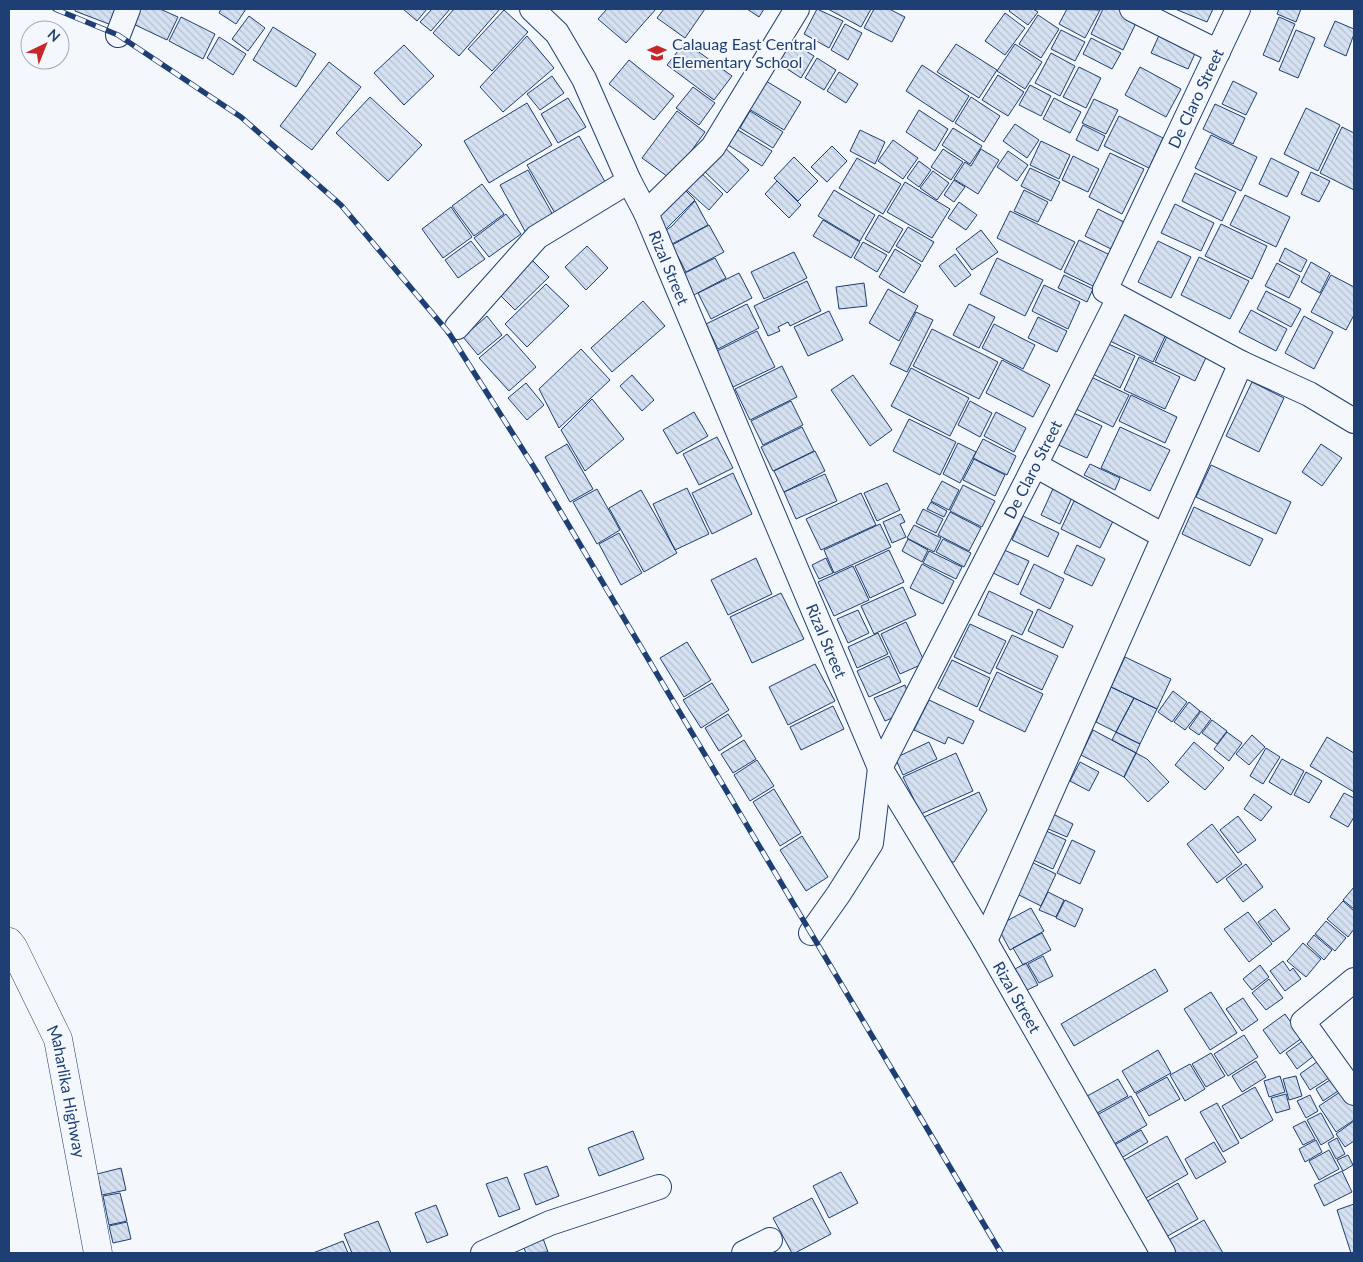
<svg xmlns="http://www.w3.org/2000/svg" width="1363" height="1262" font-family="Lato,sans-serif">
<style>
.building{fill:url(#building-back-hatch);stroke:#1d3f73}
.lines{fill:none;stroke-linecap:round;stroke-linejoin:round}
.minor-casing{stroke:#1d3f73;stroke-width:26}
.highway-casing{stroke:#1d3f73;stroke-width:29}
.minor{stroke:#f4f7fb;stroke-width:24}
.highway{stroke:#f4f7fb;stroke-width:28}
.rail-casing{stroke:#1d3f73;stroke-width:5.5}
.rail{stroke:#f4f7fb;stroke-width:4;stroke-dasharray:11;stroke-linecap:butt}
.labels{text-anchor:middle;stroke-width:4;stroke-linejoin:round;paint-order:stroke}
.poi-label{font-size:16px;fill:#1d3f73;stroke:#f4f7fb;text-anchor:start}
.street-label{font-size:16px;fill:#1d3f73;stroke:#f4f7fb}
</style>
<defs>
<pattern id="building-back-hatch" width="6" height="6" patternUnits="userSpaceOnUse" patternTransform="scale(1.25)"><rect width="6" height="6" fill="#d5e0f0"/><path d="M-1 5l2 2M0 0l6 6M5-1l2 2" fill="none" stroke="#b6c1d1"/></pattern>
</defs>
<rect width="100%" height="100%" fill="#f4f7fb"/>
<!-- building -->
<path class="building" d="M75 9H120L114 26 75 11Z
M133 9H160L178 17 167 40 127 21Z
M221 9H246L236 24 219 13Z
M403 9H427L417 21Z
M432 9H450L431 31 420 22Z
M454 9H500L459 56 433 33Z
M607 9H656L626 43 598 19Z
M664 9H705L685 38 657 18Z
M747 9H764L759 17Z
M817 9 843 21 829 48 804 34Z
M828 9H871L861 27Z
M874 9H889L905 17 892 42 864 28Z
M1011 9H1033L1038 12 1028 25 1009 11Z
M1067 9 1100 10 1085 38 1059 24Z
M1103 9H1118L1138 19 1123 50 1091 34Z
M1175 9H1213L1207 22Z
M1279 9H1301L1296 22 1277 14Z
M504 10 528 32 492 71 468 49Z
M1005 13 1025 28 1005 55 985 41Z
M1038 15 1059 29 1041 58 1019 44Z
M249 16 265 28 248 51 232 39Z
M181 17 215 34 203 59 169 41Z
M1279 17 1295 24 1279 62 1263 55Z
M1335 21 1354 29V34L1346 56 1324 46Z
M845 24 862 33 848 60 831 50Z
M273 27 316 54 296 87 253 60Z
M1061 30 1085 42 1075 61 1051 49Z
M1296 30 1315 38 1298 78 1279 70Z
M1161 31 1198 47 1188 69 1151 53Z
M527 36 554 68 503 112 480 87Z
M219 37 246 54 233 75 207 58Z
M1091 38 1121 53 1112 69 1083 54Z
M788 40 814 56 801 78 775 61Z
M685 42 732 76 714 100 667 65Z
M956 44 997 70 979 98 937 72Z
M1015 44 1042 62 1025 89 997 71Z
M404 45 434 76 404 105 374 73Z
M1051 53 1075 66 1060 96 1035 83Z
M817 58 836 70 824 90 805 78Z
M629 60 674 96 654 120 609 84Z
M329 62 361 87 312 150 280 126Z
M922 65 969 96 953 122 906 91Z
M1079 67 1101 78 1086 108 1063 97Z
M1140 67 1181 89 1166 117 1125 95Z
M839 72 858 84 846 103 827 91Z
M998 75 1024 92 1008 116 982 100Z
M552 76 564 93 540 110 527 94Z
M766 81 801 102 784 130 749 109Z
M1233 81 1257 93 1246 115 1222 104Z
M1030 85 1051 96 1041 116 1019 105Z
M693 87 715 103 699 125 676 108Z
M370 97 422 145 388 181 336 133Z
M971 97 1000 116 984 142 955 123Z
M568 98 586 127 558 143 541 114Z
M1054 98 1081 112 1070 133 1043 119Z
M1094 99 1118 110 1106 134 1082 123Z
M527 103 552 145 489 183 464 141Z
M1215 104 1245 118 1233 144 1203 129Z
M1306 108 1340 125 1318 171 1284 154Z
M919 110 948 129 935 151 906 132Z
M677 111 705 132 671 179 642 158Z
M750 111 783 132 773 148 740 128Z
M1119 116 1163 138 1149 168 1104 146Z
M1015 124 1039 140 1027 158 1003 141Z
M1083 125 1105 136 1098 151 1076 140Z
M1342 127 1354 133V190L1320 173Z
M953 128 982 146 970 164 942 145Z
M738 130 772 151 762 166 728 145Z
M860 130 885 142 875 164 850 151Z
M1211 135 1257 157 1241 191 1195 168Z
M579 136 608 187 556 215 527 165Z
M893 140 918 158 903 179 878 161Z
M1041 141 1070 155 1059 179 1030 165Z
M832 146 847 161 827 182 811 167Z
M724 147 749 170 727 193 703 170Z
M943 149 963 162 951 180 931 167Z
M981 149 999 160 978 194 954 179 965 162 971 166Z
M1008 151 1028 165 1017 181 997 167Z
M1110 153 1144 169 1122 214 1089 197Z
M1073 156 1099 169 1088 192 1062 180Z
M794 157 818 181 798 201 774 178Z
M857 158 901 184 883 214 839 188Z
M1271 158 1299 172 1287 197 1259 184Z
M919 161 931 170 919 187 907 178Z
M696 168 723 194 709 210 681 185Z
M1030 168 1060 182 1051 201 1021 186Z
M528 170 554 217 526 233 500 185Z
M933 171 949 183 937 200 920 188Z
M1311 172 1330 181 1319 202 1301 194Z
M1195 173 1236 192 1222 221 1182 201Z
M954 180 965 187 954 202 944 195Z
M777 181 801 205 789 218 765 194Z
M905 182 950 209 932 238 887 212Z
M482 184 504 214 474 236 452 206Z
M679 184 695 200 666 229 654 210Z
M834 190 875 215 860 241 818 216Z
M1024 190 1048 202 1038 222 1014 211Z
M1245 195 1290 217 1276 247 1230 225Z
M695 201 708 225 672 244 665 231 672 226Z
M959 202 977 215 966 230 948 218Z
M1175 204 1214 223 1201 251 1161 233Z
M451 207 472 237 443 258 422 229Z
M1098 209 1124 222 1111 249 1085 236Z
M1010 211 1075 242 1061 270 997 238Z
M506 214 521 234 489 257 474 238Z
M879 215 903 229 889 253 865 239Z
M823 220 860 242 851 258 813 236Z
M1221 224 1267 246 1252 279 1205 256Z
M709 225 724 252 686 272 672 245Z
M908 227 934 242 922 262 896 246Z
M981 230 998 252 972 270 956 249Z
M1079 240 1110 255 1095 287 1064 272Z
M471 241 485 259 458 278 445 260Z
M1158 241 1191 257 1171 298 1138 282Z
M863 242 887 255 877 272 854 258Z
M587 246 608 268 586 290 565 267Z
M1285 248 1307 260 1301 272 1279 261Z
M895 249 921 265 904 293 879 277Z
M794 252 807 278 764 299 751 272Z
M955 254 971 275 955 287 939 266Z
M1199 257 1249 281 1230 319 1181 295Z
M715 258 726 278 692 296 681 275Z
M997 258 1043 280 1025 316 980 294Z
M531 259 549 277 515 310 497 292Z
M1311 262 1330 273 1320 293 1301 282Z
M1277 263 1300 276 1289 298 1265 286Z
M739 273 752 298 711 319 698 293Z
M1064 275 1093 289 1087 302 1058 288Z
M1331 275 1354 287V315L1346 330 1311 312Z
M807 281 821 311 790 326 788 322 778 327 780 331 768 336 754 306Z
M864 283 867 306 839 309 836 287Z
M546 284 569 306 527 347 505 324Z
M1044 285 1080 302 1068 329 1032 311Z
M888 289 918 306 899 341 869 323Z
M1266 291 1301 309 1291 327 1257 309Z
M643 301 665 326 612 372 591 348Z
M747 304 759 328 718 349 706 324Z
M969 304 995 317 979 348 953 335Z
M1125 305 1170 326 1153 362 1108 340Z
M1251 310 1287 329 1276 351 1239 332Z
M829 311 843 340 808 356 794 327Z
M916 312 933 320 907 372 890 364Z
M487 316 502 335 478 355 463 337Z
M1304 316 1333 332 1314 369 1285 353Z
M1038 317 1067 331 1057 352 1028 338Z
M994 324 1035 345 1023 369 982 348Z
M932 329 998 362 979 399 913 366Z
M1170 330 1210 349 1195 381 1155 362Z
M757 331 775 367 733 387 715 352Z
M507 334 536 367 509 391 479 358Z
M1104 342 1135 356 1120 388 1089 372Z
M581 349 610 380 559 428 539 389Z
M1139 357 1180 377 1165 409 1124 390Z
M1002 360 1050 385 1033 417 986 393Z
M782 366 797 397 750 420 735 389Z
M911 368 969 398 950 436 891 406Z
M632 375 654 400 642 411 620 386Z
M853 375 892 430 870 446 831 390Z
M1089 376 1129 395 1113 427 1074 408Z
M1252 382 1284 398 1259 452 1226 436Z
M526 383 544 405 527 420 508 398Z
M1131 395 1177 417 1165 443 1119 421Z
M592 399 624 439 585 471 561 430Z
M791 401 803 425 763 445 751 421Z
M970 401 992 413 980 437 958 425Z
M1069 411 1102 426 1087 458 1054 443Z
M694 412 708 436 677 454 663 430Z
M996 412 1026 428 1014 452 984 436Z
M909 419 956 442 940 475 893 451Z
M802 427 814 451 773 471 761 447Z
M1120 427 1170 450 1150 491 1101 468Z
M717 437 733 468 699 485 683 454Z
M983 439 1016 456 1007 475 973 458Z
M958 443 976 452 960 483 943 474Z
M567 444 593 489 570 502 545 457Z
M1321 444 1342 458 1322 486 1302 472Z
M815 451 825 471 784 492 774 471Z
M974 459 1005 475 995 496 963 480Z
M1090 464 1120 478 1115 490 1084 475Z
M1211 465 1291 502 1276 534 1196 497Z
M733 473 752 514 712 534 692 493Z
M825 474 837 501 796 519 784 492Z
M1057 480 1076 489 1060 524 1041 515Z
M942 481 959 490 949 510 931 501Z
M887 483 900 510 877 521 864 493Z
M963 485 995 501 982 527 950 511Z
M687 488 709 534 675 550 653 504Z
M597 489 620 530 597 544 573 502Z
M641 490 677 553 644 572 609 508Z
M861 493 876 525 821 550 806 519Z
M1074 501 1114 519 1100 548 1061 529Z
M931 502 947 511 944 517 927 509Z
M1194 507 1263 539 1250 566 1182 534Z
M923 509 943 519 936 533 916 523Z
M950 512 981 528 969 551 938 535Z
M901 514 905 522 900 524 906 537 892 543 883 522Z
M1023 516 1059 533 1048 557 1012 540Z
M880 524 891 547 834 573 824 550Z
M914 525 941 538 934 552 907 538Z
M619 533 642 573 621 585 599 544Z
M908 539 928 550 922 562 902 551Z
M943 539 971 553 964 567 936 552Z
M1077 545 1105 559 1092 586 1064 573Z
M1002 549 1029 561 1018 585 991 572Z
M889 550 904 582 870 598 855 566Z
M929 551 962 567 956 579 923 563Z
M756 558 772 594 728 615 711 580Z
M826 558 833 573 819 579 812 565Z
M922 564 954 581 943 604 910 588Z
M1034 564 1064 579 1050 609 1020 594Z
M853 566 869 600 834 616 818 582Z
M903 587 916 615 874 634 861 606Z
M989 591 1033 612 1022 635 978 615Z
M781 593 804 639 752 663 730 617Z
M1038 609 1073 626 1063 648 1028 631Z
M858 610 869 633 848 643 837 619Z
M906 622 925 663 900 674 881 634Z
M970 624 1006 641 990 674 954 657Z
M878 633 888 654 857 668 848 647Z
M1012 635 1058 656 1042 690 996 668Z
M687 642 711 680 684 697 660 658Z
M889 656 901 682 869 697 857 671Z
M1125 657 1171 679 1157 709 1111 687Z
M952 660 990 678 977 707 938 688Z
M815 664 835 701 788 725 769 687Z
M997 672 1043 694 1025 732 979 710Z
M712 683 729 710 701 728 683 700Z
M905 685 908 693 899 715 885 721 874 698Z
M1111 687 1134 698 1116 732 1096 722Z
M1173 691 1187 702 1172 722 1158 712Z
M1134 698 1157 709 1140 744 1116 732Z
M929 700 974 721 963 744 948 737 945 744 914 730Z
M1189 702 1200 711 1185 730 1174 722Z
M833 706 844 729 801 750 790 727Z
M1201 711 1211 719 1199 735 1189 728Z
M728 714 742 736 719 751 705 728Z
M1212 720 1227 731 1217 744 1202 733Z
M1093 730 1136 753 1124 777 1081 755Z
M1116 732 1140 744 1136 753 1112 740Z
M1227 732 1242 743 1229 761 1214 749Z
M1252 735 1265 747 1249 765 1236 754Z
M1327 737 1354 753V792L1310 766Z
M744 740 756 759 733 773 721 754Z
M929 742 937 759 903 775 895 758Z
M1194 742 1224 768 1205 790 1175 765Z
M1266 748 1280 757 1263 784 1250 776Z
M956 753 973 791 921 814 903 777Z
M1136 753 1147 759 1169 782 1148 802 1124 777Z
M1282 759 1304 771 1291 795 1269 782Z
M757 760 774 786 750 801 734 775Z
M1080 762 1099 772 1089 791 1070 781Z
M1306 772 1322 781 1309 803 1294 795Z
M774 789 801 833 780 846 753 802Z
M979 792 987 810 954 862H948L924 817Z
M1344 793 1354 798V817L1348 827 1330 817Z
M1254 794 1272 807 1261 821 1244 809Z
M1053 814 1073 824 1067 837 1046 828Z
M1238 816 1256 840 1238 853 1220 830Z
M1212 824 1242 864 1217 883 1187 844Z
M1044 830 1066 840 1053 869 1031 859Z
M802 836 828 877 806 891 780 850Z
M1072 840 1095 851 1080 884 1057 873Z
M1027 860 1056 874 1041 906 1013 892Z
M1246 864 1263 887 1243 902 1226 879Z
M1354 887V909L1343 900Z
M1048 892 1064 900 1056 917 1039 910Z
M1065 900 1083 909 1075 927 1056 918Z
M1343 901 1354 911V929L1348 937 1327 919Z
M1031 908 1044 931 1010 950 997 926Z
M1275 909 1290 929 1273 942 1258 922Z
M1248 912 1272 944 1249 962 1224 929Z
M1326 921 1346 938 1335 951 1315 934Z
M1042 933 1051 950 1023 965 1013 948Z
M1314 935 1332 950 1324 960 1307 944Z
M1303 943 1321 959 1306 977 1287 961Z
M1043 956 1053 976 1039 983 1028 964Z
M1283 961 1290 971 1293 968 1301 979 1285 991 1270 971Z
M1026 963 1038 985 1027 990 1015 969Z
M1260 965 1269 977 1252 990 1243 979Z
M1155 969 1168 991 1074 1046 1061 1024Z
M1269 979 1283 998 1266 1010 1252 993Z
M1211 992 1237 1033 1210 1050 1184 1009Z
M1243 998 1258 1020 1242 1031 1226 1009Z
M1285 1014 1302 1038 1280 1054 1263 1030Z
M1244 1035 1258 1057 1228 1076 1214 1054Z
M1304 1040 1315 1055 1297 1069 1286 1053Z
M1158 1050 1171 1073 1135 1093 1122 1071Z
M1211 1053 1225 1076 1206 1087 1192 1064Z
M1321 1059 1332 1076 1310 1090 1300 1074Z
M1256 1061 1266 1077 1242 1092 1232 1076Z
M1190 1064 1205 1089 1185 1101 1170 1075Z
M1280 1076 1285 1092 1269 1097 1264 1081Z
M1296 1076 1302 1096 1289 1100 1283 1079Z
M1167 1077 1180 1099 1149 1116 1136 1094Z
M1333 1078 1341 1089 1323 1101 1316 1089Z
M1118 1079 1128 1096 1090 1117 1080 1100Z
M1255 1087 1273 1120 1241 1139 1222 1106Z
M1343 1090 1354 1106V1120L1336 1132 1319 1106Z
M1286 1094 1290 1109 1276 1113 1271 1098Z
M1310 1095 1318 1111 1306 1118 1297 1101Z
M1131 1096 1147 1125 1107 1148 1090 1119Z
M1217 1103 1239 1143 1223 1152 1200 1112Z
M1321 1113 1334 1137 1321 1145 1307 1120Z
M1305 1121 1315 1139 1303 1145 1293 1127Z
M1354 1121V1141L1345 1147 1336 1134Z
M1141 1130 1148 1142 1118 1160 1111 1147Z
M633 1131 644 1159 599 1176 588 1148Z
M1167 1136 1188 1174 1139 1202 1117 1164Z
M1337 1138 1345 1154 1336 1159 1328 1143Z
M1316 1140 1322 1152 1305 1162 1299 1149Z
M1214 1142 1226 1162 1196 1179 1185 1159Z
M1329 1150 1339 1169 1319 1180 1309 1161Z
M1348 1155 1353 1165 1343 1171 1337 1160Z
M547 1166 559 1196 536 1205 524 1174Z
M121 1168 126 1190 102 1195 97 1174Z
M1342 1171 1352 1192 1324 1206 1314 1185Z
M841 1172 858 1203 829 1218 813 1186Z
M507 1177 520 1209 499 1217 486 1184Z
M1178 1183 1198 1219 1164 1238 1144 1203Z
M120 1193 127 1221 109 1225 103 1196Z
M812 1198 831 1234 795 1253H792L773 1218Z
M1354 1204V1253H1351L1337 1210Z
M436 1205 448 1235 427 1243 415 1213Z
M1204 1220 1223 1253H1171L1165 1242Z
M378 1221 391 1253H352L344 1234Z
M127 1222 131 1239 113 1243 109 1226Z
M541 1233 548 1252 526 1253 521 1241Z
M343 1241 348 1253H313Z"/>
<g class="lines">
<!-- minor casing -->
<g class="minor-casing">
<g id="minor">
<path id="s1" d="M532 9 557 33 584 79 629 181 646 213 880 768 985 941 1163 1253"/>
<path d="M1132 9 1218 52"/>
<path d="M118 35 128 9"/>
<path d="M646 213 713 147 797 9"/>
<path d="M1105 290 1241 363 1309 394 1354 421"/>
<path d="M457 327 537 237 629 181"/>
<path d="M1035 465 1164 536"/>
<path id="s2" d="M811 933 838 895 871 843 880 768 1035 465 1119 298 1105 290 1238 9"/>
<path d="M985 941 1241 363"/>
<path d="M1354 980 1303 1022 1354 1093"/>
<path d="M483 1253 550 1223 659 1187"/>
<path d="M744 1253 770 1240"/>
</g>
</g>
<!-- highway casing -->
<g class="highway-casing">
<g id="highway">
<path id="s3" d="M9 942 13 947 58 1039 98 1253"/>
</g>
</g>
<!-- minor -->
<use href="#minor" class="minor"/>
<!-- highway -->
<use href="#highway" class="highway"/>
<!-- rail casing -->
<g class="rail-casing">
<path id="rail" d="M55 9 118 35 241 117 341 205 449 333 537 472 1001 1253"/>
</g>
<!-- rail -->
<use href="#rail" class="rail"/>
</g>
<!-- icons -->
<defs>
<g id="school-bare" transform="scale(1.5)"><path d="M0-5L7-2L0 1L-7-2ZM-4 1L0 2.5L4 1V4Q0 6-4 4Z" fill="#c62828" stroke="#f4f7fb" stroke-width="2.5" paint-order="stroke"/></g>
</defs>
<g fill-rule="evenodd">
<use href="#school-bare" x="657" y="53"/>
</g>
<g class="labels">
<!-- poi labels -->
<g class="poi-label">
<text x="672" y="50">Calauag East Central<tspan x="672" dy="18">Elementary School</tspan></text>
</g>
<!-- street labels -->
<g class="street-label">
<text dy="6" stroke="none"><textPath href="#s2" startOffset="939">De Claro Street</textPath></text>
<text dy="6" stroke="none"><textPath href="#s1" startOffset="295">Rizal Street</textPath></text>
<text dy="6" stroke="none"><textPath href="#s2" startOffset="519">De Claro Street</textPath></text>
<text dy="6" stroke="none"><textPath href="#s1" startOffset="700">Rizal Street</textPath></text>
<text dy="6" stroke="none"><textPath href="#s1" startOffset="1105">Rizal Street</textPath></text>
<text dy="6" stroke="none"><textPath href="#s3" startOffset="162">Maharlika Highway</textPath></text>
</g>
</g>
<!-- border -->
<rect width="1363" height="1262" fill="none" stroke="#1d3f73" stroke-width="20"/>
<!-- north arrow -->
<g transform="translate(45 45) rotate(43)"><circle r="24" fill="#f4f7fb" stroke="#9eadc5"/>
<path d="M0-4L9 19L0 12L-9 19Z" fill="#c62828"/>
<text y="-8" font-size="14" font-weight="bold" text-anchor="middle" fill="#1d3f73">N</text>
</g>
</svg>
